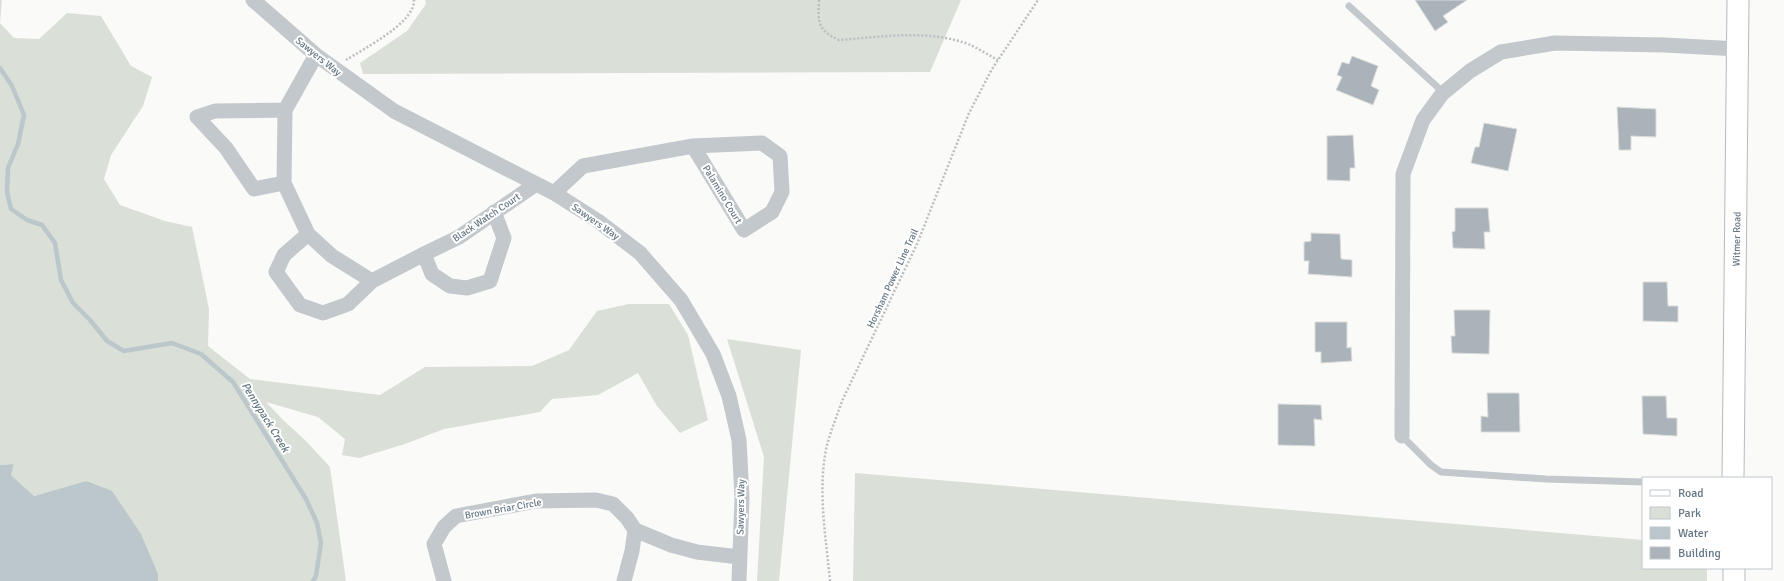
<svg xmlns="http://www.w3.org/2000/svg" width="1784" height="581" font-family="Signika,sans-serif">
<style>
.green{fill:#dadfd7}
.water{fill:#bbc7cb}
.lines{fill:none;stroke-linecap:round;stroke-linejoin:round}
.stream{stroke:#bbc7cb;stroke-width:4.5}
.building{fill:#aab3b9;stroke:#dcdcda}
.secondary-casing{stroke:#b3babf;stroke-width:23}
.path{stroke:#bbbfc2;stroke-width:2.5;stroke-dasharray:2 2;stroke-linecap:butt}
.lane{stroke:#c3c8cc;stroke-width:7}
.street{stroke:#c3c8cc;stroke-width:15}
.secondary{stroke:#fff;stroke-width:21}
.labels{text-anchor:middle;stroke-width:4;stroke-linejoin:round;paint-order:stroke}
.street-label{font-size:10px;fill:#657683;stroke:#fff}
.water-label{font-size:11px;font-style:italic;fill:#60757c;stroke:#fff}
</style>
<rect width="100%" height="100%" fill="#fafaf8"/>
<!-- green -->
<path class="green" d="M0 0H2L0 23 14 38 39 39 67 13 101 16 131 66 152 77 143 106 111 155 104 179 120 205 165 221 192 227 209 309 208 346 250 379 380 395 425 367 532 366 569 350 597 311 629 304H669L688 335 708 420 680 433 657 406 638 373 598 395 552 399 540 412 444 429 405 444 359 458 342 455 345 439 318 417 266 402 283 420 305 440 330 467 346 581H158V574L86 481 34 496 11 475 14 464 0 465Z
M425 0H961L930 72 363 74 360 63 407 31 426 4Z
M727 339 801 350 779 581H757L764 457Z
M855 473 1643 540V568H1707V581H853Z"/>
<!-- water -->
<path class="water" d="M14 464 11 475 34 496 86 481 112 491 141 534 158 574V581H0V465Z"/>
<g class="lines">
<!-- stream -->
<path class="stream" d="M0 68 12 86 24 115 18 144 8 168 7 192 11 209 27 220 42 225 55 243 61 280 73 303 90 320 107 341 124 351 172 343 201 354 233 382 306 499 317 523 321 543 316 576 313 581"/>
</g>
<!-- building -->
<path class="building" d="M1415 0H1467L1443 16 1448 22 1435 31Z
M1352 56 1378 66 1371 86 1379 90 1373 105 1336 90 1342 77 1337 75 1342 62 1349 64Z
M1617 107 1656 109V137L1631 136V150H1619Z
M1484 123 1517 129 1508 171 1471 163 1475 147H1479Z
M1353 135 1355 168H1350V181L1327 180V136Z
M1455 208H1488L1490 232H1484L1485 249 1453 248 1452 232 1455 231Z
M1311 233 1340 234 1341 259 1352 260V277L1308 274 1309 261H1304V242L1311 241Z
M1643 282H1667L1668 306H1678V322L1643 321Z
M1454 310H1490L1489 354 1452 353 1451 336H1455Z
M1315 322H1347V348L1351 347 1352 361 1321 363V352H1315Z
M1487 393H1519L1520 432H1481V416L1488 417Z
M1642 396H1666L1667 418H1677V436L1643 434Z
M1278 404 1321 405 1322 420 1314 419 1315 446 1278 445Z"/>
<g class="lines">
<!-- secondary casing -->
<g class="secondary-casing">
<path id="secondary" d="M1733 478 1738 0
M1734 568V581"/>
</g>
<!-- path -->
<path class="path" d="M819 0C818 22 817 30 839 40 881 37 927 29 968 44 978 48 988 55 998 60
M346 60C363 49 415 23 414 0
M830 581C826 537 817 489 827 445 831 430 837 416 842 401L917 244 969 113 992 69 1038 0"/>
<!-- lane -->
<path class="lane" d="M1349 6 1444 93
M1402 436 1431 465 1441 472 1546 479 1643 482"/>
<!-- street -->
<path class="street" d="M253 0 316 55 394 111 554 193 598 221 640 253 681 300 713 354 729 396 739 440 742 498 739 581
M316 55 285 110 284 183 308 234 332 256 372 281
M284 183 254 189 226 148 197 117 215 111 285 110
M554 193 583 166 693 146 762 143 780 156 782 192 772 212 744 230 693 146
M308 234 284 255 276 272 300 305 323 313 348 304 372 281 424 254 459 237 536 184
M424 254 432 274 450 286 467 288 490 281 504 238 494 212
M1402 436 1403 174 1423 120 1442 94 1470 71 1501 52 1555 43 1665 45 1738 49
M635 530 671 545 697 552 739 557
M444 581 434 544 444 527 456 516 536 501 596 500 613 504 627 518 635 530 632 551 624 581"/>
<!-- secondary -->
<use href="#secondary" class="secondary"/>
</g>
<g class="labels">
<!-- street labels -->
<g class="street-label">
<text transform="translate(319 56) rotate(39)" y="4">Sawyers Way</text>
<text transform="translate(723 194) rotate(59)" y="4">Palamino Court</text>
<text transform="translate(486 217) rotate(-34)" y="4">Black Watch Court</text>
<text transform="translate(596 221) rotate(35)" y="4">Sawyers Way</text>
<text transform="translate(1736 239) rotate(-89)" y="4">Witmer Road</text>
<text transform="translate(892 278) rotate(-65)" y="4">Horsham Power Line Trail</text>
<text transform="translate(740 507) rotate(-89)" y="4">Sawyers Way</text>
<text transform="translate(503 508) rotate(-10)" y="4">Brown Briar Circle</text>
</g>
<!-- water labels -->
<g class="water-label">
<text transform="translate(266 417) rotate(58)" y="4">Pennypack Creek</text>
</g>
</g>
<!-- legend -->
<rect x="1642" y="477" width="130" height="92" fill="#ffffff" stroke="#c1c8cd"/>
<rect x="1650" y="490" width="20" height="6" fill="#ffffff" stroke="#c1c8cd"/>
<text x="1678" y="497" font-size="12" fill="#657683">Road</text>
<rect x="1650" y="507" width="20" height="12" fill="#dadfd7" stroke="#c1c8cd"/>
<text x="1678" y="517" font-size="12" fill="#657683">Park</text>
<rect x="1650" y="527" width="20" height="12" fill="#bbc7cb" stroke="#c1c8cd"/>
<text x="1678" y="537" font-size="12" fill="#657683">Water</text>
<rect x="1650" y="547" width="20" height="12" fill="#aab3b9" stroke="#c1c8cd"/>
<text x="1678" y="557" font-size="12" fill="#657683">Building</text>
</svg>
